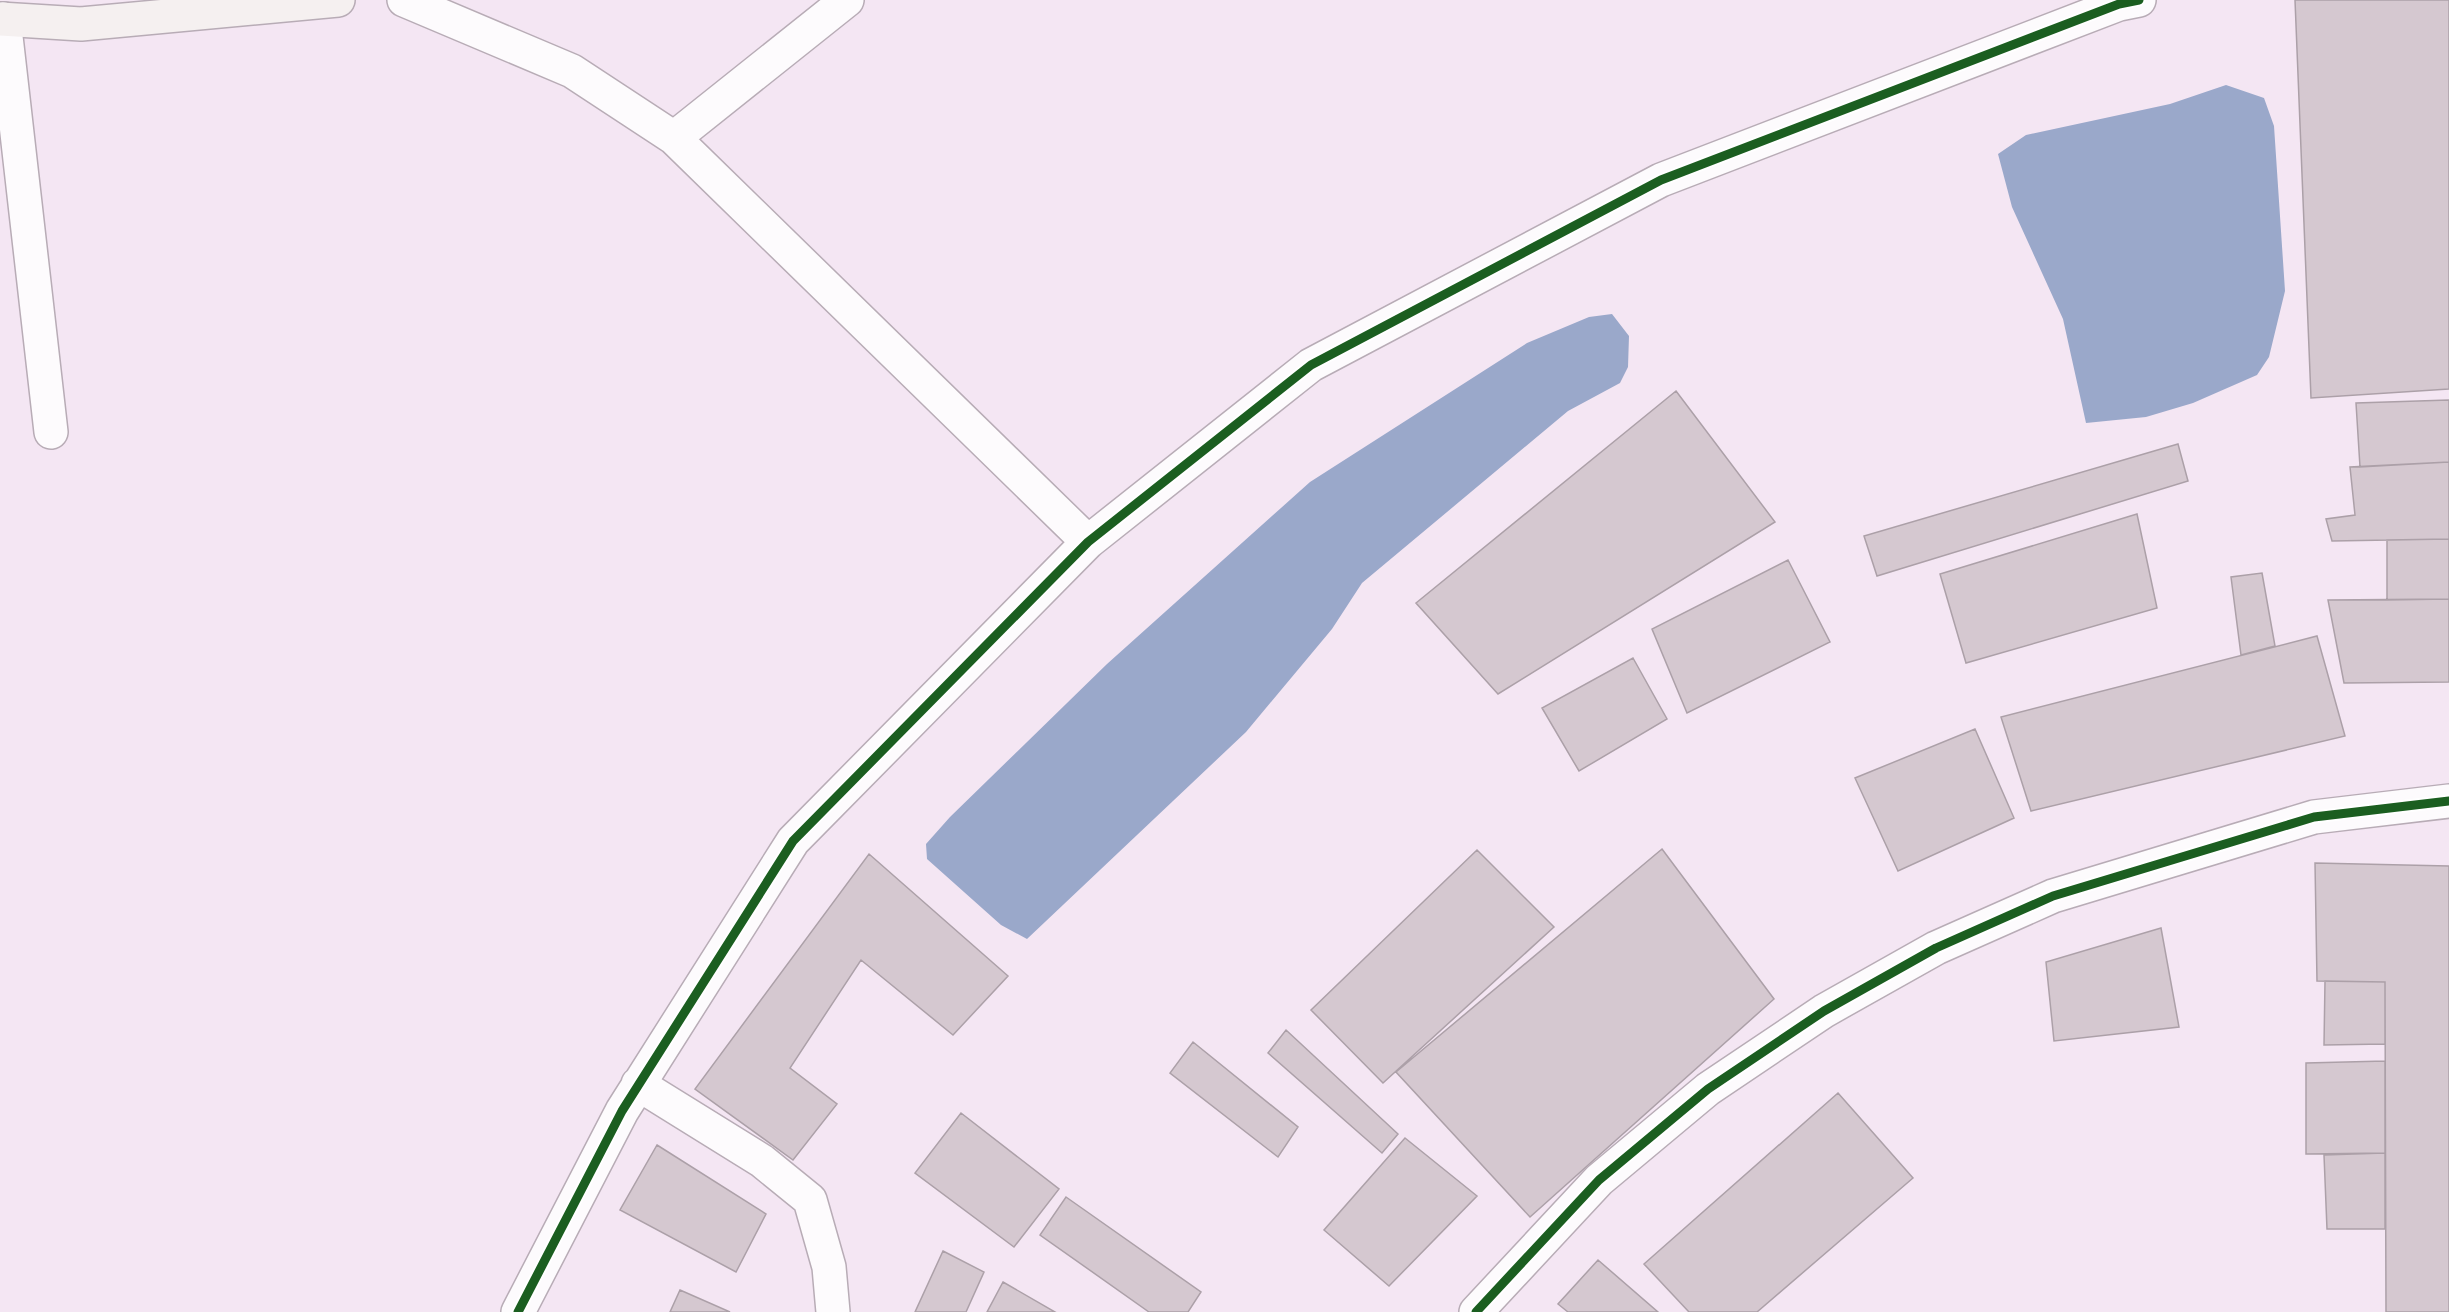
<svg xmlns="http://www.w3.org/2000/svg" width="2449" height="1312" font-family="Inter,sans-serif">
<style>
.water{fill:#9aa8ca}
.building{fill:#d5c8d0;stroke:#aca0a8;stroke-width:1.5}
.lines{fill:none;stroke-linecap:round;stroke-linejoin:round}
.minor-casing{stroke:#b8acb6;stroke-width:36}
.secondary-casing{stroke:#b8acb6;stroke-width:36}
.minor{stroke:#fdfbfd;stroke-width:33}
.secondary{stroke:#f5f0f0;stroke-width:33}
.cycleway-casing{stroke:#fff;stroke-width:13}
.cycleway{stroke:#1b5e20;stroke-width:9}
</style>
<rect width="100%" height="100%" fill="#f4e6f3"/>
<!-- water -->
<path class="water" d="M2226 85 2264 98 2274 126 2285 291 2269 357 2257 375 2193 403 2146 417 2086 423 2063 319 2012 207 1998 154 2026 135 2170 104Z
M1612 314 1629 336 1628 367 1620 383 1568 411 1362 583 1332 629 1246 732 1027 939 1001 925 927 859 926 844 950 817 1107 664 1310 482 1527 343 1589 317Z"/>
<!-- building -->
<path class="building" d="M2295 0H2449V389L2311 398Z
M1676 391 1775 522 1498 694 1416 603Z
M2449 400V462L2360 467 2356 403Z
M2178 444 2188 481 1877 576 1864 536Z
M2449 462V539L2332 541 2326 519 2355 515 2350 467Z
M2137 514 2157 608 1966 663 1940 574Z
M2449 539V599L2387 600V540Z
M1788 560 1830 642 1687 713 1652 629Z
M2262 573 2275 646 2241 655 2231 577Z
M2449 599V682L2344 683 2328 600Z
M2317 636 2345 736 2031 811 2001 717Z
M1633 658 1667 719 1579 771 1542 708Z
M1975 729 2014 818 1898 871 1855 778Z
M1662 849 1774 999 1530 1217 1396 1072Z
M1477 850 1554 927 1383 1083 1311 1010Z
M869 854 1008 976 953 1035 861 960 790 1068 837 1104 793 1160 695 1089Z
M2315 863 2449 866V1312H2386L2385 982 2317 981Z
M2161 928 2179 1027 2054 1041 2046 962Z
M2325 981 2385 982V1044L2324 1045Z
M1286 1030 1398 1134 1382 1153 1268 1053Z
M1193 1042 1298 1127 1278 1157 1170 1073Z
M2385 1061V1153L2306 1154V1063Z
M1838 1093 1913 1178 1757 1312H1689L1644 1264Z
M961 1113 1059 1189 1014 1247 915 1173Z
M1405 1138 1477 1196 1389 1286 1324 1230Z
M657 1145 766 1214 736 1272 620 1210Z
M2385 1153V1229H2327L2324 1155Z
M1066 1197 1201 1292 1188 1312H1149L1040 1235Z
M943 1251 984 1272 966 1312H915Z
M1598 1260 1658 1312H1568L1558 1304Z
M1003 1282 1055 1312H987Z
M680 1290 730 1312H670Z"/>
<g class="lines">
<!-- minor casing -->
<g class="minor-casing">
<path id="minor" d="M404 0 572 71 674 138 1088 542
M4 19 51 432
M674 138 847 0
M638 1084 762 1161 810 1200 829 1267 833 1312
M518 1312 622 1111 793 841 1088 542 1311 365 1661 180 2119 4 2139 0
M1476 1312 1599 1180 1708 1089 1824 1011 1936 948 2053 896 2314 817 2449 801"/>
</g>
<!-- secondary casing -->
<g class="secondary-casing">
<path id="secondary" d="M0 19 81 24 338 0"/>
</g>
<!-- minor -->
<use href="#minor" class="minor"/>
<!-- secondary -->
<use href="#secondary" class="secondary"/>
<!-- cycleway casing -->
<g class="cycleway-casing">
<path id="cycleway" d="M518 1312 622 1111 793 841 1088 542 1311 365 1661 180 2119 4 2139 0
M1476 1312 1599 1180 1708 1089 1824 1011 1936 948 2053 896 2314 817 2449 801"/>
</g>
<!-- cycleway -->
<use href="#cycleway" class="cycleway"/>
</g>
</svg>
